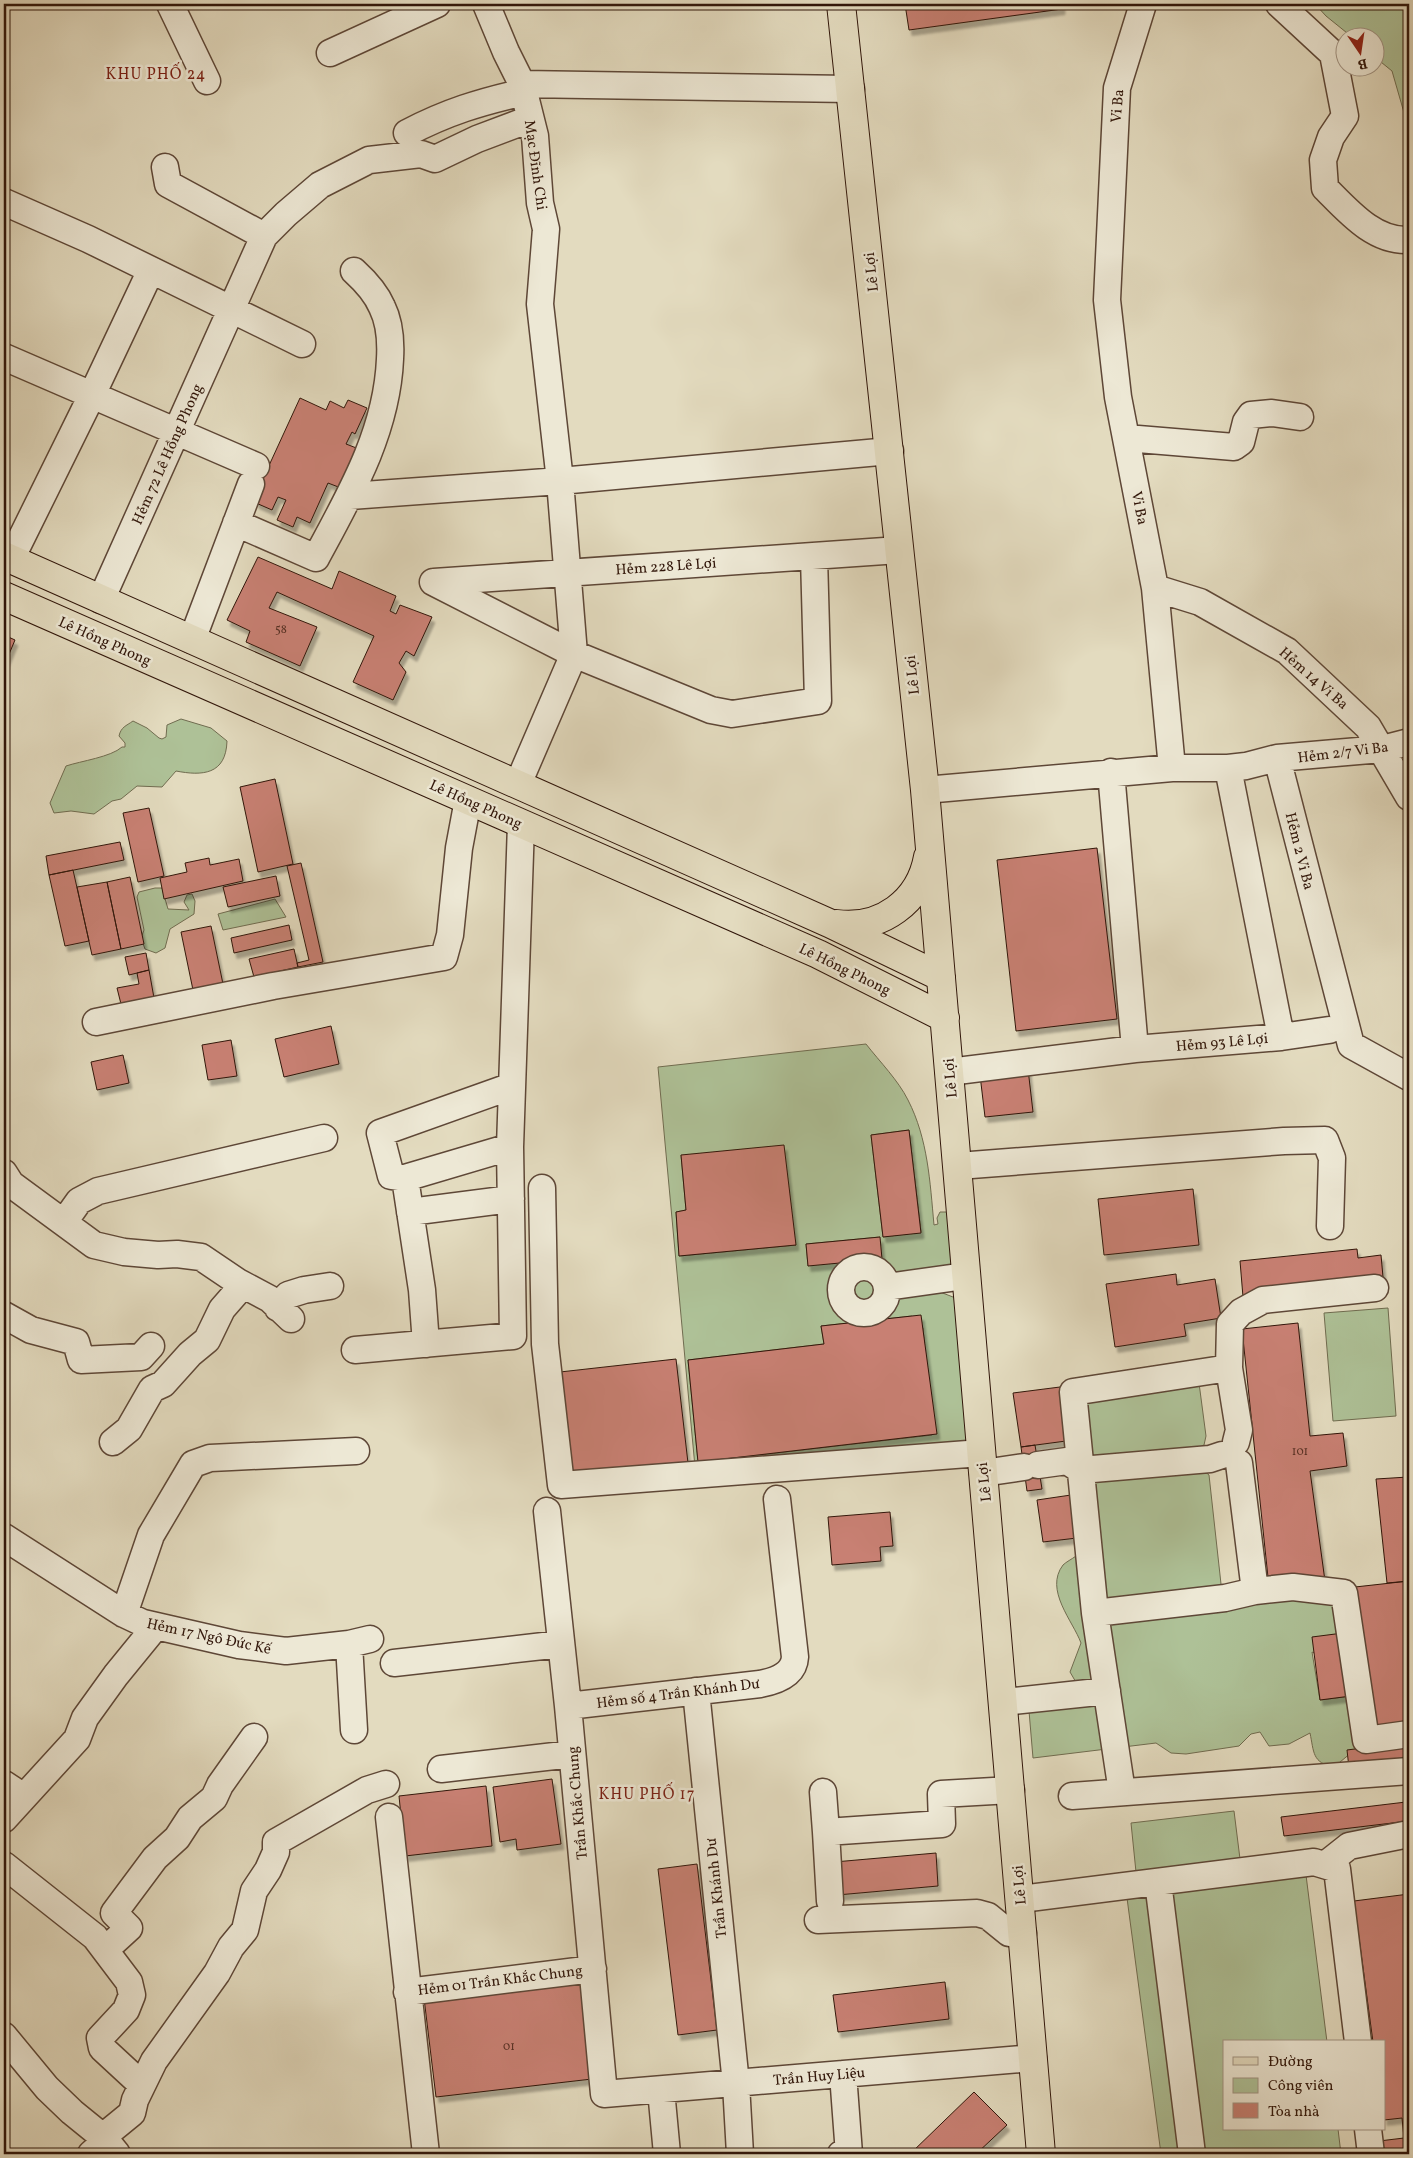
<svg xmlns="http://www.w3.org/2000/svg" width="1413" height="2158" font-family="Vollkorn,serif">
<style>
.green{fill:#aec197;stroke:#706c50;fill-rule:evenodd}
.building{fill:#c88073;stroke:#31160a;filter:url(#shadow)}
.lines{fill:none;stroke-linecap:round;stroke-linejoin:round}
.minor-casing{stroke:#5e4737;stroke-width:29}
.major-casing{stroke:#31160a;stroke-width:30}
.minor{stroke:#ede8d5;stroke-width:26}
.major{stroke:#e3dbbf;stroke-width:28}
.labels{text-anchor:middle;stroke-width:5;stroke-linejoin:round;paint-order:stroke}
.number-label{font-size:12px;fill:#573024}
.street-label{font-size:15px;fill:#31160a;stroke:#ede8d5}
.neighbourhood-label{font-size:16px;letter-spacing:1px;fill:#7a1f14;stroke:#ede8d5}
</style>
<defs>
<filter id="shadow"><feDropShadow dx="3" dy="5.5" stdDeviation="1" flood-color="#0004"/></filter>
</defs>
<rect width="100%" height="100%" fill="#e3dbbf"/>
<filter id="stains"><feTurbulence type="fractalNoise" baseFrequency=".004" numOctaves="4"/><feColorMatrix values="0 0 0 0 .2 0 0 0 0 .09 0 0 0 0 .02 0 0 0 .5 -.17"/></filter>
<radialGradient id="worn" r=".72"><stop offset=".6" stop-color="#630" stop-opacity="0"/><stop offset="1" stop-color="#630" stop-opacity=".3"/></radialGradient>
<!-- green -->
<path class="green" d="M1315 4H1409V130L1392 71 1376 58V38L1352 37 1326 16Z
M181 719 211 728 227 741C226 775 202 776 176 771L162 787 137 786 121 799 112 801 94 814 71 811 54 813 50 803 66 766C81 761 111 757 122 747H125V743L119 736C121 727 126 726 133 721L147 728 159 738 162 739 166 737 167 725Z
M155 888H162L168 909 189 910 184 902 187 895 192 894 195 901 194 914 170 929 165 948 156 953 145 949 141 938 144 930 137 897 139 892Z
M275 899 286 917 223 930 218 914Z
M866 1044C880 1062 898 1080 908 1100 928 1139 930 1182 934 1225L938 1224 937 1218 940 1212H950L958 1269 940 1292 953 1297 974 1300 993 1450 938 1447 935 1443 695 1467 658 1067ZM909 1130 921 1232 883 1237 871 1135ZM681 1155 796 1245 679 1256 676 1212 686 1210ZM880 1237 808 1266 806 1244ZM912 1316 923 1328 932 1435 698 1462 688 1360 824 1344 821 1326Z
M1388 1308 1396 1416 1333 1421 1324 1313Z
M1199 1383 1206 1436 1204 1445 1199 1448 1094 1457 1090 1453 1085 1399Z
M1203 1470 1209 1475 1222 1593 1307 1581 1353 1613 1323 1657 1312 1652 1320 1700 1351 1696 1363 1743 1334 1767C1312 1763 1314 1752 1310 1733L1289 1744 1269 1746 1260 1732 1251 1734 1239 1746 1186 1754 1171 1753 1156 1743 1033 1758 1029 1711 1077 1684 1070 1672 1081 1643C1073 1621 1044 1590 1063 1565 1066 1562 1072 1559 1076 1556L1095 1558 1093 1488 1095 1481Z
M1234 1811 1240 1859 1136 1872 1131 1823Z
M1306 1875 1327 2042H1224V2129H1338L1341 2154H1161L1127 1898Z"/>
<!-- building -->
<path class="building" d="M905 4H1062V9L909 30Z
M300 398 326 410 330 401 344 408 348 400 367 408 355 434 352 432 346 444 359 449 341 488 328 483 310 523 297 517 293 527 277 520 286 500 278 497 272 510 256 503 255 496Z
M258 557 332 589 339 571 396 596 390 611 396 614 400 605 432 617 414 656 406 651 399 663 406 672 393 700 353 682 374 636 277 592 269 608 317 627 300 666 246 642 250 631 227 620Z
M4 635 15 640 4 666Z
M275 779 293 864 258 872 240 787Z
M149 808 164 876 138 882 123 813Z
M120 842 124 860 49 875 46 856Z
M1097 848 1117 1019 1016 1031 997 860Z
M209 858 210 865 239 859 243 881 164 899 160 878 187 872 185 863Z
M301 863 323 962 298 967 297 963 309 960 287 866Z
M73 870 89 941 65 946 49 875Z
M276 876 280 896 228 907 223 887Z
M130 877 144 944 121 949 107 882Z
M107 882 121 949 92 955 77 887Z
M289 925 292 940 234 953 231 938Z
M211 926 223 984 193 990 181 932Z
M294 949 298 967 254 977 249 959Z
M146 953 149 970 129 975 125 957Z
M149 970 154 998 121 1004 117 988 139 984 137 973Z
M331 1026 339 1064 284 1077 275 1039Z
M231 1040 237 1076 208 1080 202 1045Z
M123 1055 129 1083 97 1090 91 1062Z
M1028 1069 1033 1112 985 1117 980 1075Z
M909 1130 921 1233 883 1237 871 1135Z
M784 1145 796 1245 679 1256 676 1212 686 1210 681 1155Z
M1193 1189 1199 1245 1104 1255 1098 1199Z
M880 1237 882 1259 808 1266 806 1244Z
M1357 1249 1358 1258 1381 1255 1383 1277 1243 1297 1240 1261Z
M1176 1274 1177 1285 1215 1279 1221 1318 1184 1324 1186 1336 1115 1347 1106 1284Z
M921 1315 937 1434 698 1462 688 1360 824 1344 821 1326Z
M1298 1323 1310 1436 1343 1433 1347 1466 1310 1471 1325 1581 1269 1587 1242 1329Z
M676 1359 688 1463 571 1476 560 1372Z
M1060 1387 1066 1441 1021 1447 1013 1393Z
M1035 1445 1042 1489 1027 1491 1021 1447Z
M1408 1477 1409 1581 1387 1583 1376 1479Z
M1071 1495 1077 1538 1043 1542 1037 1500Z
M890 1512 893 1546 880 1547 881 1561 832 1565 828 1517Z
M1409 1581V1726L1370 1730 1355 1587Z
M1343 1633 1351 1696 1320 1700 1312 1637Z
M1409 1742V1760L1349 1768 1347 1750Z
M552 1779 561 1844 517 1850 516 1839 500 1842 493 1787Z
M486 1786 492 1846 405 1856 399 1796Z
M1406 1802 1409 1821 1284 1836 1281 1817Z
M936 1853 938 1886 826 1896 823 1863Z
M697 1864 717 2030 678 2035 658 1869Z
M1409 1894V2154H1381L1379 2141 1404 2138 1402 2118 1384 2120V2042H1373L1354 1901Z
M583 1977 592 2079 436 2097 424 1998Z
M945 1982 949 2019 838 2032 833 1995Z
M974 2092 1007 2125 976 2154H910Z"/>
<g class="lines">
<!-- minor casing -->
<g class="minor-casing">
<path id="minor" d="M170 4 207 81
M486 4 506 52 522 84 535 136 540 203 546 229 540 304 560 481 574 654 518 784
M1143 4 1117 88 1107 300 1118 397 1155 588 1172 768
M1279 4 1333 54 1345 116 1331 137 1323 160 1325 188C1348 211 1374 242 1409 240
M330 53 437 4
M522 84 851 89
M407 133C447 112 480 102 524 92
M165 167 168 184 264 236
M4 202 88 239 302 344
M4 357 256 466
M1126 438 1234 447 1241 442 1246 422 1251 415 1272 413 1300 417
M350 496 560 481 890 451
M236 523 316 558C350 495 387 432 390 359 391 342 390 323 382 307 376 293 365 281 354 271
M11 559 92 395 151 270
M433 582 574 654 711 710 732 714 818 701 814 557
M434 582 899 550
M1155 588 1200 602 1287 651 1368 727 1409 797
M101 600 264 236 286 214 320 185 369 160 421 154 435 159 477 139 530 119
M192 640 251 484
M1277 758 1351 1045 1409 1077
M1228 768 1281 1037
M1111 772 1135 1049
M925 790 1172 768H1228L1246 766 1277 758 1382 749 1409 742
M96 1022 273 986 444 957 450 935 459 848 468 800
M949 1072 1135 1049 1281 1037 1329 1030
M510 1147 405 1178 391 1176 380 1133 512 1086
M958 1166 1284 1141 1325 1140 1332 1158 1330 1226
M4 1173 11 1184 94 1245 124 1252 158 1255 177 1254 201 1257 238 1282 270 1299 291 1319
M405 1178 422 1290 426 1344
M542 1188 545 1344 561 1485 981 1453
M410 1212 511 1199
M64 1222 79 1201 98 1191 324 1138
M841 1290a23 23 0 1 1 46 0a23 23 0 1 1-46 0Z
M887 1287 965 1276
M278 1308 288 1295 304 1290 330 1286
M4 1315 31 1330 76 1342 81 1360 141 1357 151 1346
M355 1350 513 1336 510 1147 521 824
M113 1442 129 1429 152 1389 163 1384 190 1354 207 1340 222 1309 243 1285
M1236 1442 1239 1430 1229 1368 1230 1324 1241 1312 1263 1300 1375 1288
M1239 1463 1255 1591 1293 1587 1344 1593 1366 1740 1409 1734
M1038 1465 1067 1461 1081 1470 1210 1459 1222 1455
M983 1473 1024 1467
M547 1511 568 1706 604 2094 1033 2058
M4 1537 124 1614 143 1623 239 1645 286 1651 349 1644
M1095 1613 1225 1598 1255 1591
M124 1614 151 1535 193 1464 210 1458 231 1457 356 1451
M394 1663 561 1644
M696 1691 736 2084 740 2154
M1004 1702 1107 1691
M568 1706 760 1684C776 1681 794 1675 795 1657L777 1499
M354 1730 349 1644 370 1639
M441 1769 572 1754
M4 1784 24 1797
M823 1792 826 1832
M1122 1792 1095 1613 1073 1392 1229 1368
M1072 1796 1409 1771
M389 1817 426 2154
M4 1819 77 1739 85 1718 116 1675 156 1626
M4 1865 95 1937 129 1982 132 1995 126 2010 100 2038 102 2048 142 2085
M1325 1865 1349 1846 1409 1834
M1158 1882 1192 2154
M1021 1899 1314 1862 1337 1869 1358 2042
M830 1901 826 1832 942 1824 941 1794 1011 1790
M818 1920 977 1913 988 1916 1009 1933H1023
M105 1950 129 1928 114 1913 155 1858 177 1838 190 1818 214 1798 220 1785 254 1737
M407 1992 593 1969
M4 2036 47 2088 72 2112 104 2138 117 2154
M661 2090 667 2154
M1368 2129 1371 2154
M91 2154 100 2146 110 2131 132 2113 135 2100 154 2061 217 1973 231 1947 245 1930 254 1891 268 1870 276 1852V1842L367 1790 386 1784
M841 2154H849L843 2074"/>
</g>
<!-- major casing -->
<g class="major-casing">
<path id="major" d="M841 4 925 790 1041 2154
M4 556 829 923 941 977
M4 596 818 954 945 1018
M836 924C881 930 920 902 928 857"/>
</g>
<!-- minor -->
<use href="#minor" class="minor"/>
<!-- major -->
<use href="#major" class="major"/>
</g>
<g class="labels">
<!-- number labels -->
<g class="number-label">
<text x="281" y="633">58</text>
<text x="1300" y="1455">101</text>
<text x="509" y="2050">01</text>
</g>
<!-- street labels -->
<g class="street-label">
<text transform="translate(1117 106) rotate(-85)" y="5">Vi Ba</text>
<text transform="translate(536 165) rotate(82)" y="5">Mạc Đĩnh Chi</text>
<text transform="translate(871 272) rotate(-96)" y="5">Lê Lợi</text>
<text transform="translate(167 454) rotate(-66)" y="5">Hẻm 72 Lê Hồng Phong</text>
<text transform="translate(1140 508) rotate(79)" y="5">Vi Ba</text>
<text transform="translate(666 566) rotate(-4)" y="5">Hẻm 228 Lê Lợi</text>
<text transform="translate(105 641) rotate(24)" y="5">Lê Hồng Phong</text>
<text transform="translate(912 675) rotate(-96)" y="5">Lê Lợi</text>
<text transform="translate(1314 678) rotate(41)" y="5">Hẻm 14 Vi Ba</text>
<text transform="translate(1343 752) rotate(-7)" y="5">Hẻm 2/7 Vi Ba</text>
<text transform="translate(476 804) rotate(24)" y="5">Lê Hồng Phong</text>
<text transform="translate(1300 851) rotate(76)" y="5">Hẻm 2 Vi Ba</text>
<text transform="translate(845 969) rotate(26)" y="5">Lê Hồng Phong</text>
<text transform="translate(1222 1042) rotate(-5)" y="5">Hẻm 93 Lê Lợi</text>
<text transform="translate(950 1078) rotate(-95)" y="5">Lê Lợi</text>
<text transform="translate(984 1482) rotate(-96)" y="5">Lê Lợi</text>
<text transform="translate(209 1636) rotate(12)" y="5">Hẻm 17 Ngô Đức Kế</text>
<text transform="translate(678 1693) rotate(-7)" y="5">Hẻm số 4 Trần Khánh Dư</text>
<text transform="translate(577 1803) rotate(-95)" y="5">Trần Khắc Chung</text>
<text transform="translate(1019 1885) rotate(-95)" y="5">Lê Lợi</text>
<text transform="translate(716 1888) rotate(-96)" y="5">Trần Khánh Dư</text>
<text transform="translate(500 1980) rotate(-7)" y="5">Hẻm 01 Trần Khắc Chung</text>
<text transform="translate(819 2076) rotate(-5)" y="5">Trần Huy Liệu</text>
</g>
<!-- neighbourhood labels -->
<g class="neighbourhood-label">
<text x="156" y="79">KHU PHỐ 24</text>
<text x="647" y="1799">KHU PHỐ 17</text>
</g>
</g>
<!-- margin -->
<rect width="1413" height="2158" fill="none" stroke="#e3dbbf" stroke-width="20"/>
<rect x="5" y="5" width="1403" height="2148" fill="none" stroke="#31160a" stroke-width="2.5"/>
<rect x="10" y="10" width="1393" height="2138" fill="none" stroke="#31160a"/>
<!-- legend -->
<rect x="1223" y="2040" width="162" height="90" fill="#ede8d5" stroke="#a29484"/>
<rect x="1233" y="2057" width="25" height="8" fill="#e3dbbf" stroke="#a29484"/>
<text x="1268" y="2066" font-size="15" fill="#31160a">Đường</text>
<rect x="1233" y="2078" width="25" height="15" fill="#aec197" stroke="#a29484"/>
<text x="1268" y="2090" font-size="15" fill="#31160a">Công viên</text>
<rect x="1233" y="2103" width="25" height="15" fill="#c88073" stroke="#a29484"/>
<text x="1268" y="2116" font-size="15" fill="#31160a">Tòa nhà</text>
<!-- north arrow -->
<g transform="translate(1360 52) rotate(167)"><circle r="24" fill="#ede8d5" stroke="#a29484"/>
<path d="M0-4L9 19L0 12L-9 19Z" fill="#8f2418"/>
<text y="-8" font-size="14" font-weight="bold" text-anchor="middle" fill="#31160a">B</text>
</g>
<rect width="100%" height="100%" filter="url(#stains)"/>
<rect width="100%" height="100%" fill="url(#worn)"/>
</svg>
